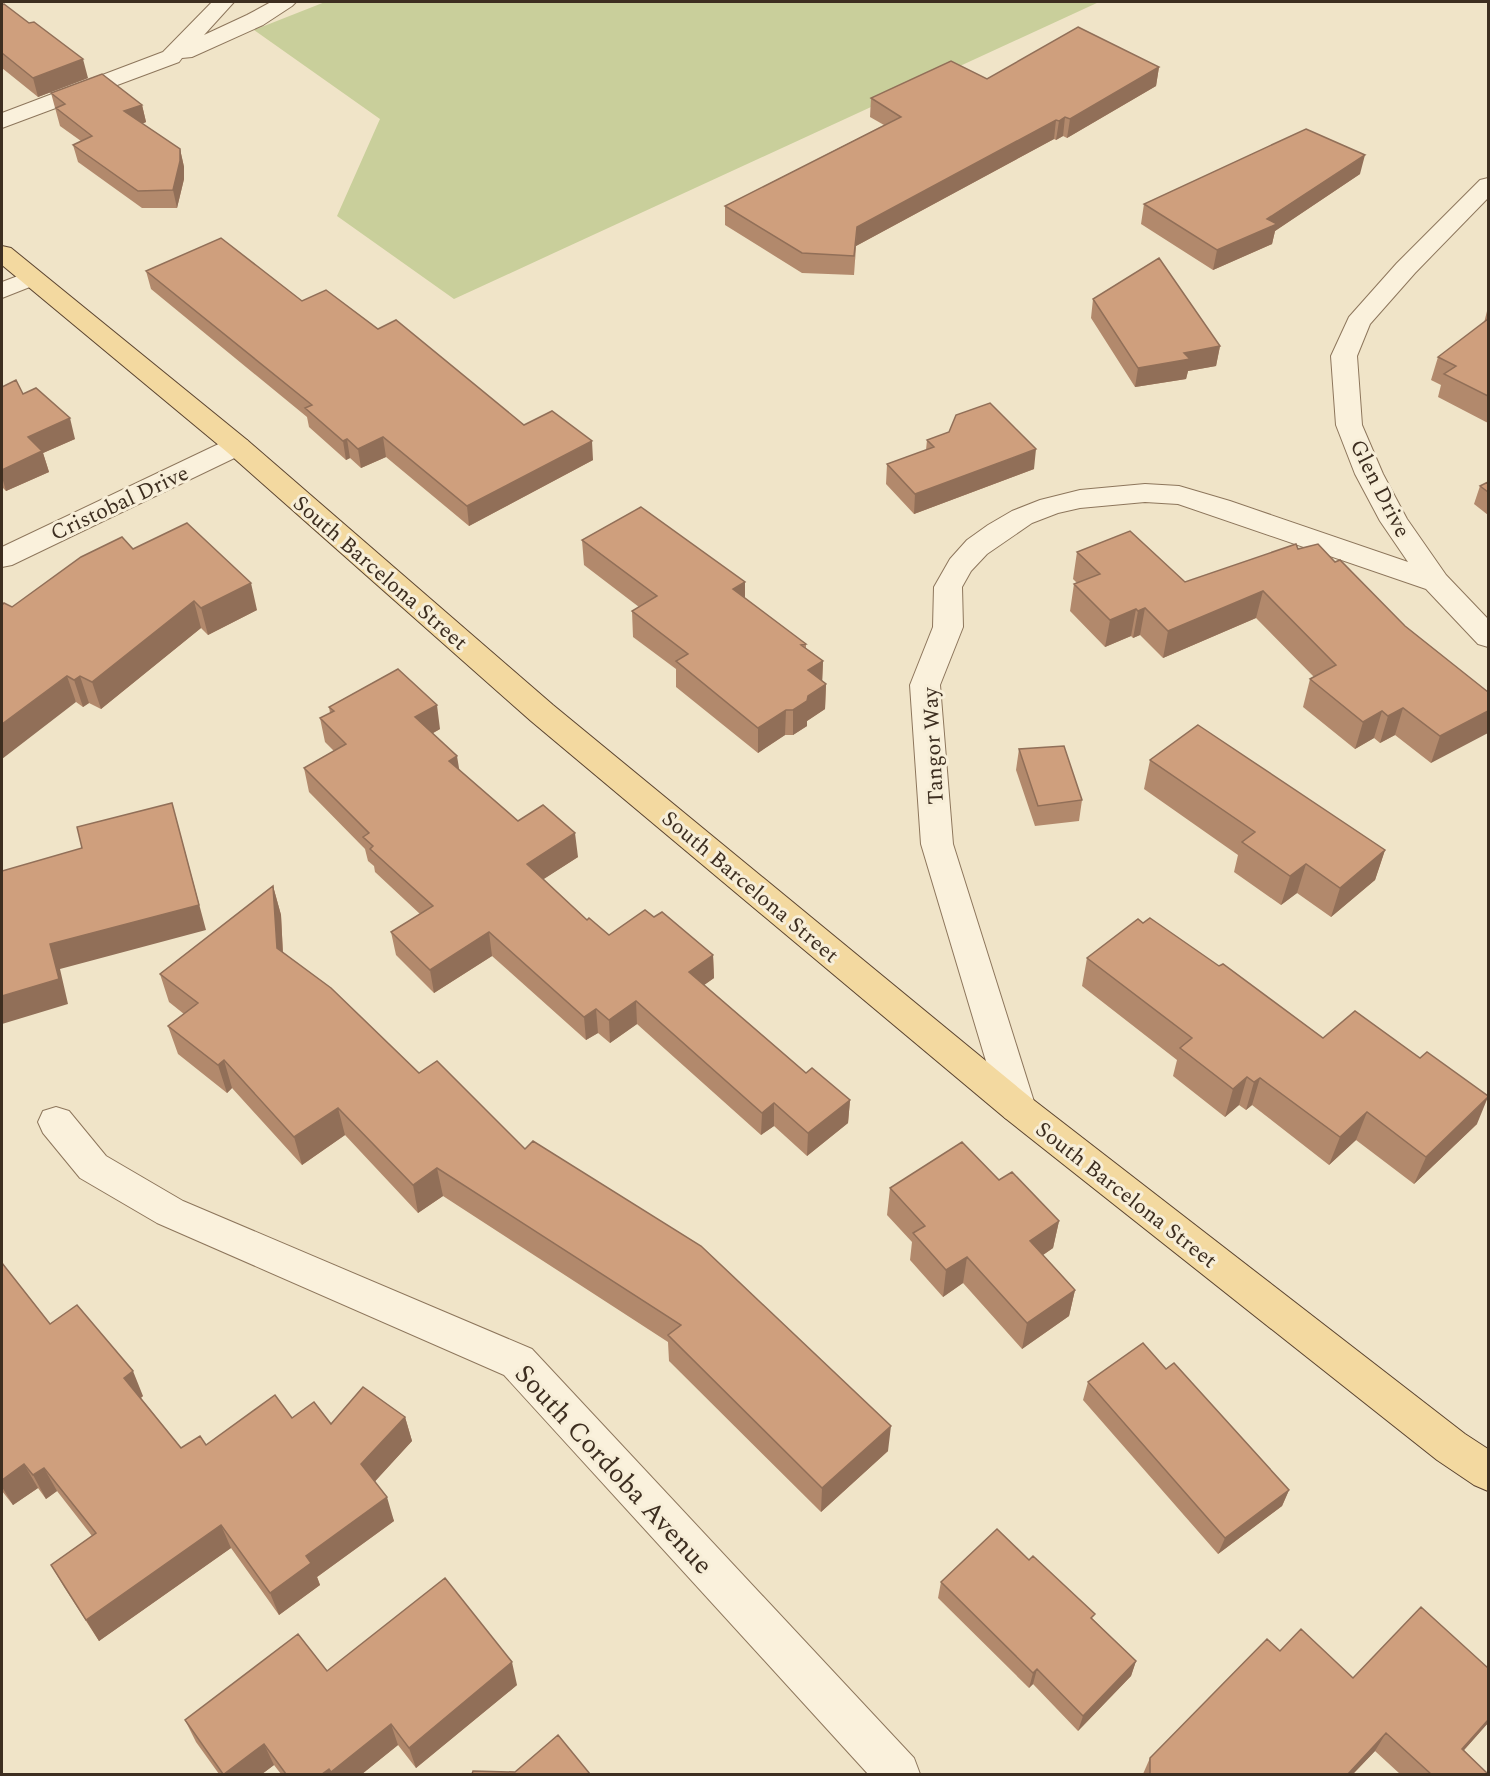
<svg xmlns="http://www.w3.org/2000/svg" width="1490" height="1776" font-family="Spectral,serif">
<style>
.green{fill:#c9cf9b}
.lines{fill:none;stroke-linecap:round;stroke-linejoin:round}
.minor-casing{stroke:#8d765c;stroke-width:2}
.major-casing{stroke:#5b4430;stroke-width:2}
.minor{fill:#faf1dc;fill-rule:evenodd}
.major{fill:#f3d9a0;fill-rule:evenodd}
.wall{fill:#b2896c}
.shaded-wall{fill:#916f58}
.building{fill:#cf9f7d;stroke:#916f58;stroke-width:1.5}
.labels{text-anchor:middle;stroke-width:6;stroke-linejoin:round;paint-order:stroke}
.street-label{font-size:22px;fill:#3d2e20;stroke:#f7eed8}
.near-street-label{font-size:27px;fill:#3d2e20;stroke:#f7eed8}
</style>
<rect width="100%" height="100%" fill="#f0e4c8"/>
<!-- green -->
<path class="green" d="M325 2H1099L454 299 337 216 380 119 254 30Z"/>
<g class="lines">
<!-- minor casing -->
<g class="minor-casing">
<path id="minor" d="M212 2H234L204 35 247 15 271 2H296L292 6 263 25 192 57 182 58 179 62 2 128V113L163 52Z
M1488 178V198L1415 273 1370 324 1357 356 1362 425 1383 474 1407 519 1446 575 1488 619V647L1478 644 1426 589 1178 504 1145 502 1080 508 1058 513 1032 523 987 554 971 571 962 587 963 627 940 685 953 844 1036 1108 1031 1118 1018 1123 1005 1118 1000 1108 921 844 910 685 933 627 934 587 950 559 967 540 988 525 1012 511 1040 500 1080 490 1145 484 1179 486 1230 501 1408 562 1380 521 1355 474 1336 425 1331 356 1349 317 1397 263 1480 180Z
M31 271 40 273 43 278 40 283 2 298V282Z
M237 438 247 440 251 446 247 452 12 565 2 567V547L227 440Z
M56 1107 69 1111 106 1156 183 1201 532 1349 914 1758 920 1774H868L504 1375 157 1223 80 1178 43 1133 38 1122 43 1111Z"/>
</g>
<!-- major casing -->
<g class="major-casing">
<path id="major" d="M2 246 11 248 247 440 553 705 1031 1098 1465 1434 1488 1449V1491L1474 1485 1437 1460 1005 1118 531 721 227 452 2 265Z"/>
</g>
<!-- minor -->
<use href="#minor" class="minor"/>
<!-- major -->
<use href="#major" class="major"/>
</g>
<!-- wall -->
<path class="wall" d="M2 5 29 23 88 78 38 97 2 68Z
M1159 67 1156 86 1067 138 1063 136 1056 140 1054 139 856 246 854 275 802 273 725 225V206L884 125 870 117 871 98 987 79Z
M51 93 142 105 146 122 142 124 180 149 184 167V179L177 208H142L78 162 73 145 81 141 60 126Z
M1360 174 1275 231 1272 244 1213 270 1141 224 1144 204Z
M146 271 302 301 378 329 524 425 593 460 469 526 386 457 361 468 350 458 346 460 309 427 307 417 151 289Z
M1093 299 1220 346 1216 366 1188 371 1186 379 1135 387 1091 318Z
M1488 310V423L1438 397 1441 385 1431 380 1438 357 1484 323 1487 311Z
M2 387 23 394 75 439 43 453 49 472 6 491 2 487Z
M927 440 1034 469 914 514 886 484 887 464 926 450Z
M1488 482V515L1474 504 1480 486Z
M582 540 745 599 806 644V648L823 661 822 681 826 684 825 709 807 721V726L793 735H785L758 753 676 687V669L633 637 632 611 639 607 584 565Z
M133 549 257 610 208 635 201 628 101 709 89 703 83 707 76 702 12 607Z
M1298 549 1335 562 1405 626 1488 692 1431 763 1395 735 1380 743 1374 738 1355 749 1303 707 1310 679 1314 677 1256 618 1163 658 1140 635 1133 638 1131 636 1105 647 1070 611 1074 584 1077 583 1073 579 1077 552 1185 582Z
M329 707 440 729 433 733 459 770 518 821 578 857 543 879 587 920 609 935 654 917 713 955 714 978 704 985 806 1073 850 1100 848 1123 807 1156 774 1126 761 1135 637 1024 610 1043 598 1033 586 1040 492 956 434 993 396 955 391 932 420 914 375 872 374 866 368 861 365 849 309 792 304 768 334 751 325 742 320 718 330 713Z
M1019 749 1082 800 1079 821 1035 826 1016 770Z
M1150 760 1385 850 1375 880 1331 917 1297 893 1281 905 1234 872 1238 855 1144 789Z
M273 886 281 915 283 953 419 1073 525 1149 888 1451 821 1512 669 1361 668 1342 443 1196 418 1213 345 1135 302 1165 232 1088 227 1093 178 1054 168 1026 184 1014 169 1002 160 974Z
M1087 958 1323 1038 1477 1124 1414 1184 1356 1140 1329 1165 1252 1105 1246 1110 1239 1105 1225 1117 1173 1076 1177 1060 1082 986Z
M999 1180 1059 1221 1053 1248 1043 1255 1075 1290 1069 1316 1022 1349 963 1283 943 1297 910 1260 912 1242 887 1215 890 1188Z
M2 1263 50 1324 143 1396 141 1398 181 1448 206 1445 292 1418 331 1424 405 1417 412 1441 375 1481 394 1521 317 1577 320 1585 279 1615 231 1548 99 1641 64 1587 51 1565 92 1536 57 1491 46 1499 38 1488 13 1505 2 1491Z
M1166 1369 1289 1490 1282 1506 1218 1554 1083 1400 1088 1382Z
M1029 1560 1093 1619 1136 1661 1131 1676 1078 1731 1033 1684 1029 1688 938 1598 941 1582Z
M1280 1651 1353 1678 1488 1723 1464 1750 1488 1774H1400L1375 1751 1353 1774H1143L1150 1758Z
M327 1671 517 1685 416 1768 398 1745 362 1774H281L274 1765 262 1774H219L196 1742 185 1720Z"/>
<!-- shaded-wall -->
<path class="shaded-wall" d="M83 59 88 78 38 97 33 78Z
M1159 67 1156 86 1067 138 1070 119Z
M142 105 146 122 128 129 124 111Z
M1065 117 1063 136 1056 140 1059 121Z
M1056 120 1054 139 856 246 854 275 857 227Z
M180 149 184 167V179L177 208 173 190Z
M1365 155 1360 174 1275 231 1272 244 1213 270 1217 250 1267 219Z
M1220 346 1216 366 1188 371 1186 379 1135 387 1138 368 1184 353Z
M70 418 75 439 43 453 49 472 6 491 2 477V470L28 437Z
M383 437 386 457 361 468 358 449Z
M347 439 350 458 346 460 343 441Z
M592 441 593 460 469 526 467 506Z
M1036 449 1034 469 914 514 915 494Z
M745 582V607L733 589Z
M251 583 257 610 208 635 201 608Z
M1263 591 1256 618 1163 658 1168 631Z
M194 601 201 628 101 709 92 682Z
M1145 608 1140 635 1133 638 1138 611Z
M1136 609 1131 636 1105 647 1110 620Z
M823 661 822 686 808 670Z
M67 676 76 702 2 759V724Z
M80 676 89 703 83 707 74 680Z
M826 684 825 709 807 721V726L793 735V710L808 696Z
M437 705 440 729 419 741 415 717Z
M1403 708 1395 735 1380 743 1388 716Z
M786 710 785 735 758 753V728Z
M1382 711 1374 738 1355 749 1363 722Z
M1488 711V733L1431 763 1440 736Z
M457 756 461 780 449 761Z
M172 803 206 930 60 969 68 1004 2 1024V996L50 944Z
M575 833 578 857 530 888 527 864Z
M1385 850 1375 880 1331 917 1340 888Z
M1306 864 1297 893 1281 905 1290 876Z
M273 886 281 915 284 977 277 948Z
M489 932 492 956 434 993 430 970Z
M713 955 714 978 690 995 689 972Z
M636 1001 637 1024 610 1043 609 1020Z
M596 1009 598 1033 586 1040 584 1017Z
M224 1060 232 1088 227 1093 218 1065Z
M1247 1077 1239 1105 1225 1117 1233 1089Z
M1260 1078 1252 1105 1246 1110 1254 1082Z
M1488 1097 1477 1124 1414 1184 1426 1157Z
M850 1100 848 1123 807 1156 808 1133Z
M774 1103V1126L761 1135 762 1113Z
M338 1108 345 1135 302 1165 294 1137Z
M1367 1112 1356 1140 1329 1165 1340 1137Z
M437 1168 443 1196 418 1213 413 1185Z
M1059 1221 1053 1248 1024 1268 1030 1241Z
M967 1257 963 1283 943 1297 946 1270Z
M1075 1290 1069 1316 1022 1349 1027 1323Z
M133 1371 143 1396 135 1402 124 1378Z
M405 1417 412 1441 369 1488 361 1464Z
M891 1426 888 1451 821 1512 822 1488Z
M24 1464 38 1488 13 1505 2 1487V1480Z
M44 1468 57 1491 46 1499 33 1475Z
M1289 1490 1282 1506 1218 1554 1225 1538Z
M387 1497 394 1521 317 1577 320 1585 279 1615 270 1593 306 1556Z
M221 1525 231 1548 99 1641 86 1620Z
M1136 1661 1131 1676 1078 1731 1083 1716Z
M512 1662 517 1685 416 1768 409 1748Z
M1037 1669 1033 1684 1029 1688 1033 1673Z
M1488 1720V1723L1449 1767 1462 1749Z
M391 1724 398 1745 362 1774H322Z
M1386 1733 1375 1751 1353 1774H1348Z
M264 1744 274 1765 262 1774H224Z"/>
<!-- building -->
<path class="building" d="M4 4 29 23 34 22 83 59 33 78 2 53V5Z
M1078 27 1159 67 1070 119 1065 117 1059 121 1056 120 857 227 854 256 802 253 725 206 901 117 871 98 951 61 987 79Z
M102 74 142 105 124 111 180 149V161L173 190 138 191 73 145 92 136 56 108 65 104 51 93Z
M1306 129 1365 155 1267 219 1277 224 1217 250 1144 204Z
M221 238 302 301 326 290 378 329 396 320 524 425 552 411 592 441 467 506 383 437 358 449 347 439 343 441 305 408 312 405 146 271Z
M1159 258 1220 346 1184 353 1190 359 1138 368 1093 299Z
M1488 319V396L1444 374 1456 366 1438 357Z
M16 380 23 394 36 388 70 418 28 437 42 451 2 470V387Z
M990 403 1036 449 915 494 887 464 934 447 927 440 949 432 956 415Z
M1488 482V492L1480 486Z
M641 507 745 582 733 589 806 644 801 645 823 661 808 670 826 684 808 696 807 701 793 710H786L758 728 676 661 688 654 632 611 657 596 582 540Z
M187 523 251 583 201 608 194 601 92 682 80 676 74 680 67 676 2 724V605L4 603 12 607 81 557 122 537 133 549Z
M1130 531 1185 582 1296 544 1298 549 1318 544 1335 562 1340 560 1405 626 1488 692V711L1440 736 1403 708 1388 716 1382 711 1363 722 1310 679 1336 665 1263 591 1168 631 1145 608 1138 611 1136 609 1110 620 1074 584 1100 574 1077 552Z
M398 669 437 705 415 717 457 756 449 761 518 821 543 805 575 833 527 864 587 920 589 918 609 935 645 910 654 917 662 912 713 955 689 972 806 1073 812 1068 850 1100 808 1133 774 1103 762 1113 636 1001 609 1020 596 1009 584 1017 489 932 430 970 391 932 433 906 370 849 373 846 363 837 369 833 304 768 346 744 320 718 334 711 329 707Z
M1198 725 1385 850 1340 888 1306 864 1290 876 1242 842 1255 832 1150 760Z
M1064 746 1082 800 1038 806 1019 749Z
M172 803 199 905 50 944 59 979 2 996V871L82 848 77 827Z
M273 886 277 948 331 988 419 1073 437 1061 525 1149 533 1141 701 1246 891 1426 822 1488 668 1335 681 1325 437 1168 413 1185 338 1108 294 1137 224 1060 218 1065 168 1026 198 1003 160 974Z
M1150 918 1219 966 1223 964 1323 1038 1355 1011 1420 1058 1427 1052 1488 1096V1097L1426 1157 1367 1112 1340 1137 1260 1078 1254 1082 1247 1077 1233 1089 1180 1048 1192 1038 1087 958 1138 919 1143 923Z
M962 1142 999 1180 1012 1172 1059 1221 1030 1241 1075 1290 1027 1323 967 1257 946 1270 913 1233 925 1226 890 1188Z
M2 1263 50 1324 77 1305 133 1371 124 1378 181 1448 200 1436 206 1445 275 1395 292 1418 314 1402 331 1424 363 1387 405 1417 361 1464 387 1497 306 1556 311 1563 270 1593 221 1525 86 1620 51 1565 96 1533 44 1468 33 1475 24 1464 2 1480Z
M1143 1343 1166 1369 1174 1363 1289 1490 1225 1538 1088 1382Z
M997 1529 1029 1560 1033 1556 1095 1614 1091 1618 1136 1661 1083 1716 1037 1669 1033 1673 941 1582Z
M445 1578 512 1662 409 1748 391 1724 331 1772 329 1769 322 1774H286L264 1744 224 1774H223L185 1720 298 1634 327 1671Z
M1421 1607 1488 1668V1720L1462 1749 1488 1774H1431L1386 1733 1348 1774H1150V1758L1267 1639 1280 1651 1301 1629 1353 1678Z
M558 1735 590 1774H472L473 1771 515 1772Z"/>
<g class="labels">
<!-- street labels -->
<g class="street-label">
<text transform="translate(1381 488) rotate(63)" y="8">Glen Drive</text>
<text transform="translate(119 502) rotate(-25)" y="8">Cristobal Drive</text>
<text transform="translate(381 572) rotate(41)" y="8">South Barcelona Street</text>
<text transform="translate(932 746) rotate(-93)" y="8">Tangor Way</text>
<text transform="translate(751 886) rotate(40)" y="8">South Barcelona Street</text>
<text transform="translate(1127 1194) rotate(38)" y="8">South Barcelona Street</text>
</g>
<!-- near-street labels -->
<g class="near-street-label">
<text transform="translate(614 1469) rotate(47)" y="9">South Cordoba Avenue</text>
</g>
</g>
<!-- border -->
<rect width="1490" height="1776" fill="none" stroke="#3d2e20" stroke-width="6"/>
</svg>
